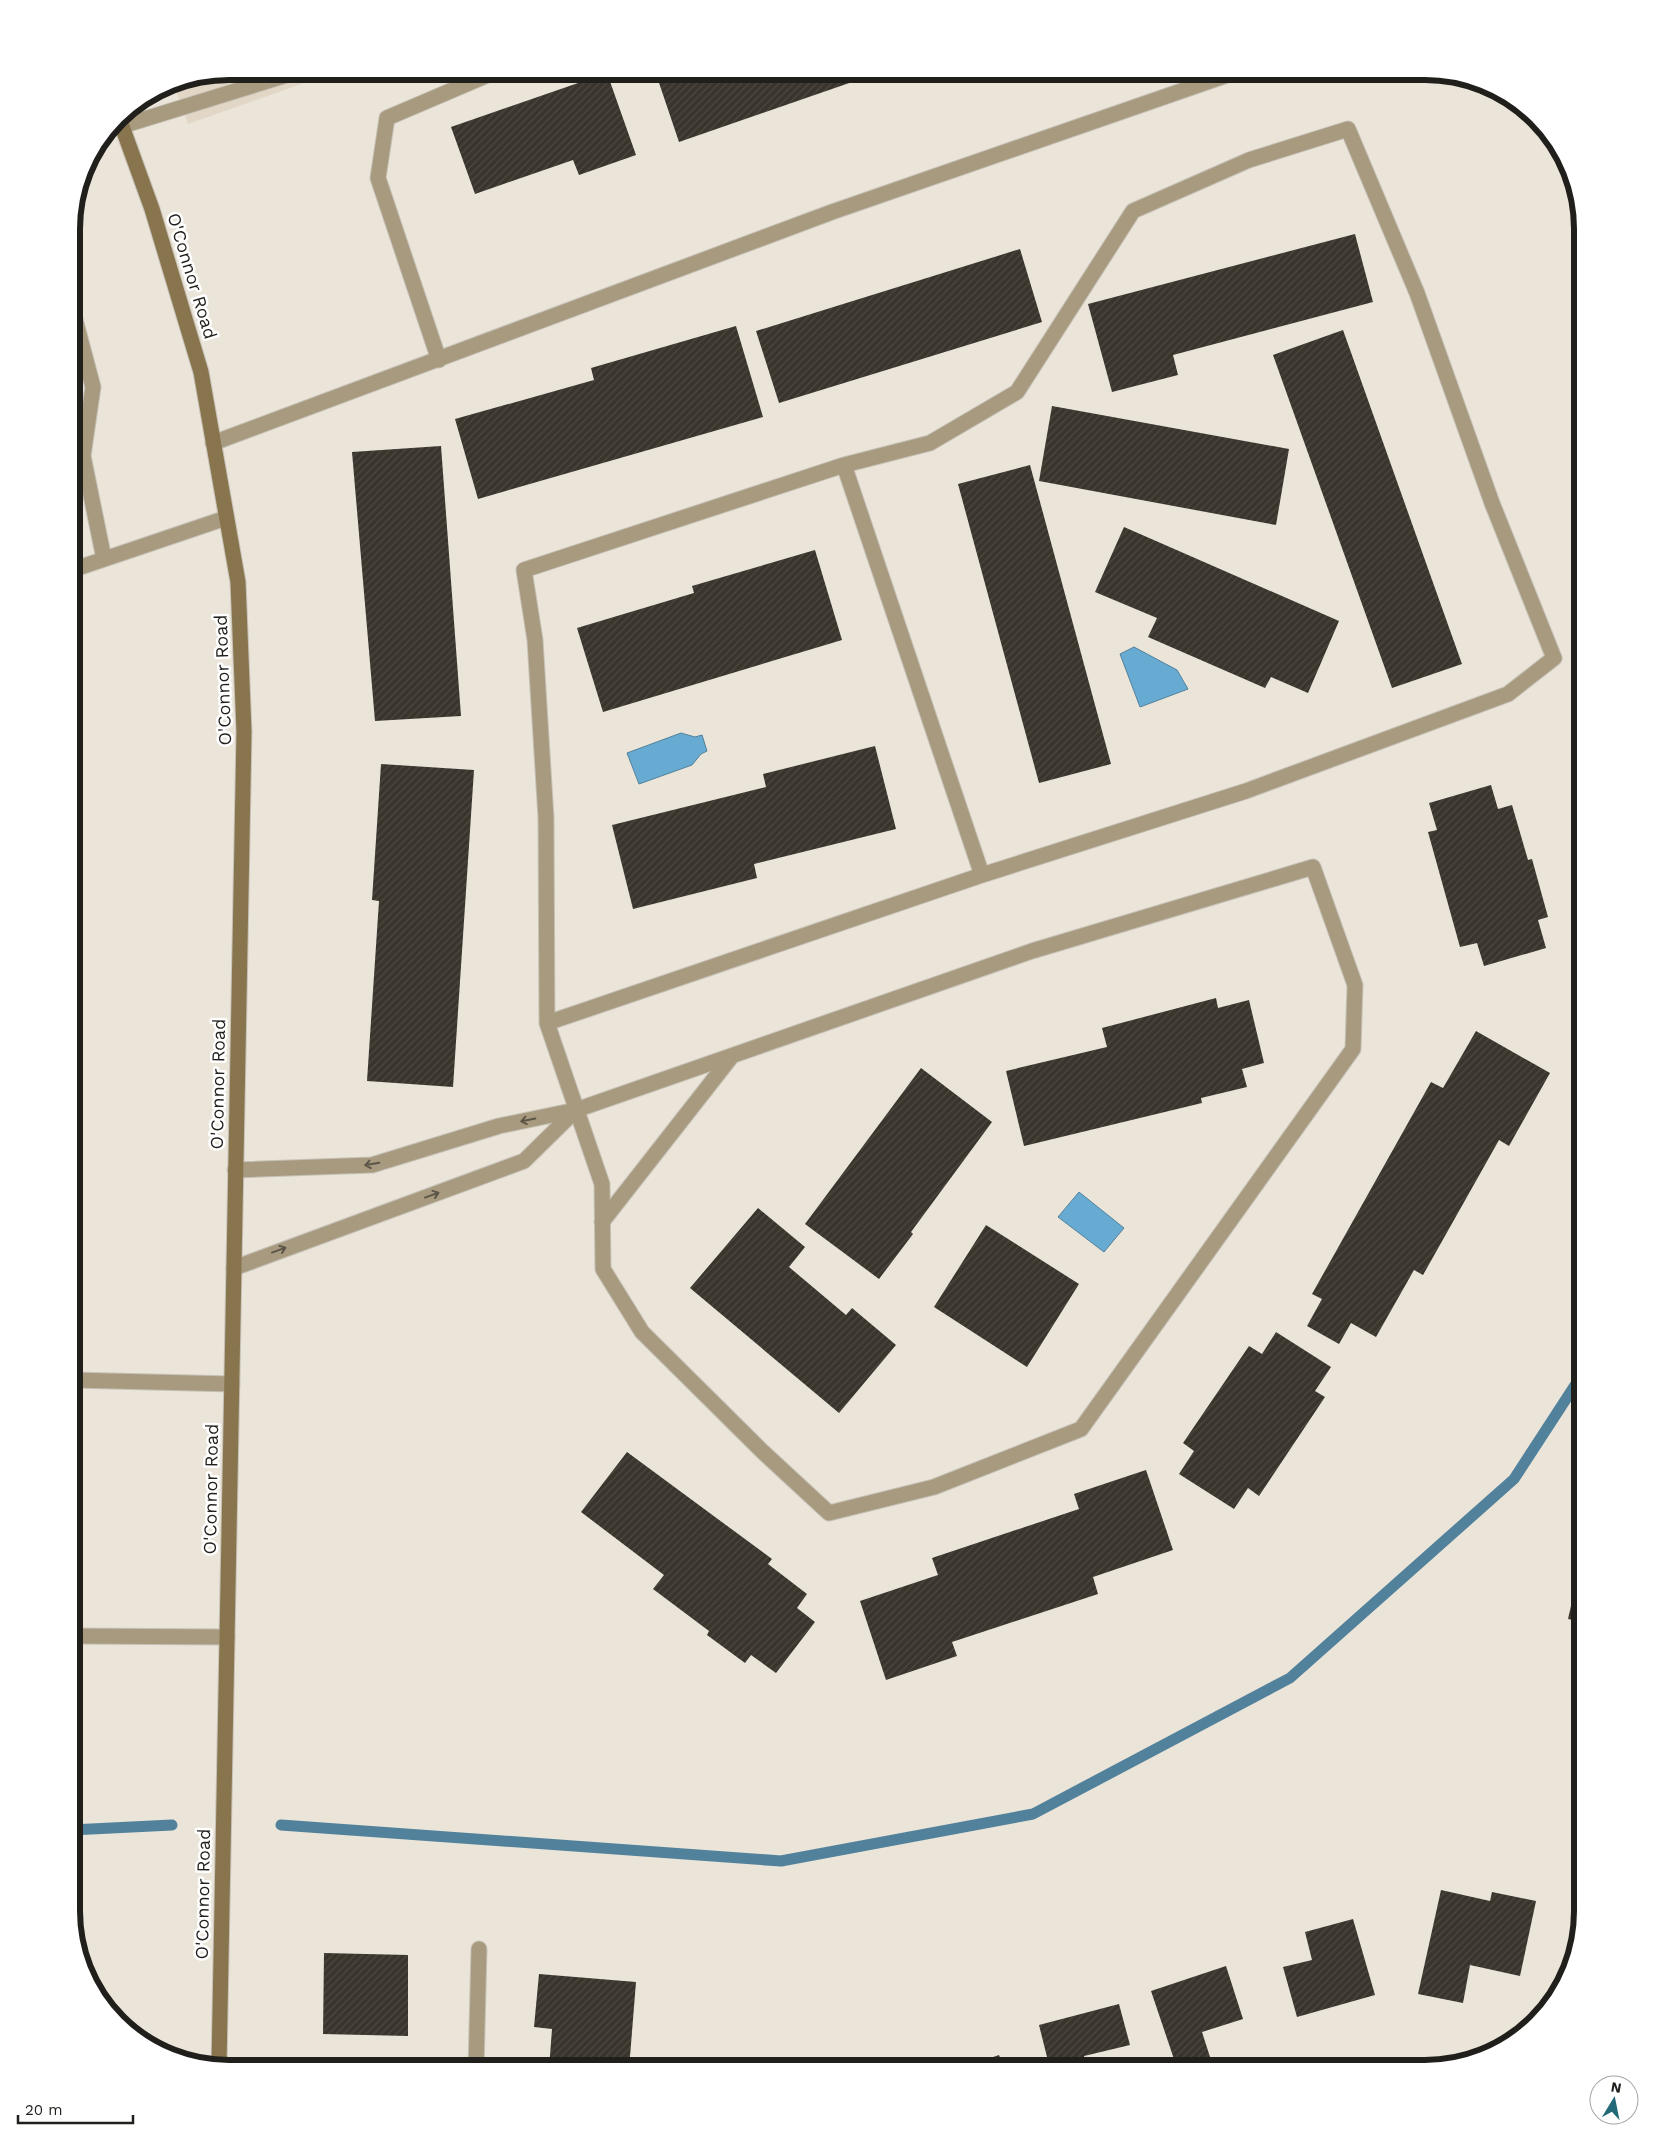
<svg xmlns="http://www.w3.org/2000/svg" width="1654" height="2140" font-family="'Work Sans',sans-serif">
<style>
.built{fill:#e2d7c6}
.water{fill:#67abd2;stroke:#52819b}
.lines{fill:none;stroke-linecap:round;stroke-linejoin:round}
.stream{stroke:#52819b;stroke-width:11}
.building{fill:url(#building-hatch)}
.lane-casing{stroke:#c6c1b7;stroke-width:17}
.street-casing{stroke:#c6c1b7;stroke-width:17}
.secondary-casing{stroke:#c6c1b7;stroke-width:17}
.lane{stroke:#a79a7f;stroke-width:15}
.street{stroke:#a79a7f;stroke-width:15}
.secondary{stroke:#88754d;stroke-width:15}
.oneway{stroke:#5d5648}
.labels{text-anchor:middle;stroke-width:5;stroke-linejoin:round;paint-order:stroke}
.street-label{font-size:18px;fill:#211f1b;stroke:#fff}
.rim{fill:none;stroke:#211f1b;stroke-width:6}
</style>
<defs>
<pattern id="building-hatch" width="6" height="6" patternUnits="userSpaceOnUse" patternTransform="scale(1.25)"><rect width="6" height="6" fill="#39342c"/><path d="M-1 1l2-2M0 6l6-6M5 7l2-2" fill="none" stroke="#4d4841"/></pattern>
</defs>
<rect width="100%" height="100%" fill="#eae4d9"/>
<!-- built -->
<path class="built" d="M229 71H338L188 124 173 82Z"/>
<!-- water -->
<path class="water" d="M1134 647 1177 670 1188 689 1140 707 1120 654Z
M681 733 695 737 702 735 707 751 701 754 692 765 639 784 627 753Z
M1079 1192 1124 1228 1104 1252 1058 1217Z"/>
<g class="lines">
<!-- stream -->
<path class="stream" d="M281 1825 781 1861 1033 1814 1290 1678 1514 1479 1583 1373
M71 1830 172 1825"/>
</g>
<!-- building -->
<path class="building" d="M655 71H881V72L679 142Z
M607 73 636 155 579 175 573 160 475 194 451 127Z
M1355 234 1373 302 1173 355 1178 375 1112 392 1088 304Z
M1020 249 1042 322 779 403 756 331Z
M736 326 763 417 478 499 455 419 594 380 591 368Z
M1343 330 1462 664 1392 688 1273 355Z
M1052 406 1289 449 1276 525 1039 481Z
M441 446 461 716 375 721 352 452Z
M1030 465 1111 764 1039 783 958 484Z
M1124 527 1339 621 1308 693 1271 677 1265 688 1148 637 1157 618 1095 592Z
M815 550 842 640 603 712 577 628 694 593 692 586Z
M875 746 896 829 754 864 757 878 633 909 612 825 766 787 763 774Z
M381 764 474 770 453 1087 367 1081 379 901 372 900Z
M1491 785 1498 809 1512 805 1528 860 1532 859 1548 917 1538 920 1546 948 1484 966 1477 943 1460 947 1428 832 1437 830 1429 803Z
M1216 998 1218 1008 1249 1000 1264 1063 1242 1069 1247 1087 1201 1098 1202 1103 1024 1146 1006 1071 1107 1047 1102 1028Z
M1476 1031 1550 1073 1509 1146 1499 1140 1423 1275 1414 1270 1376 1337 1351 1323 1339 1344 1307 1326 1322 1299 1312 1294 1431 1082 1443 1088Z
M921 1068 992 1122 911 1232 913 1234 879 1279 805 1224Z
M758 1208 805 1247 789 1267 846 1315 852 1308 896 1345 839 1413 690 1288Z
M986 1225 1079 1284 1027 1367 934 1307Z
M1276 1332 1331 1367 1315 1391 1325 1397 1259 1496 1248 1488 1234 1509 1179 1474 1194 1451 1183 1443 1249 1346 1262 1354Z
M627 1452 772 1559 768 1564 807 1594 797 1608 815 1622 776 1673 751 1655 745 1663 707 1635 709 1631 653 1589 664 1575 581 1512Z
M1146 1470 1173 1550 1093 1577 1098 1594 952 1642 957 1656 886 1680 860 1601 938 1575 932 1558 1079 1509 1074 1494Z
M1578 1575 1583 1576V1622L1568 1619Z
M1441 1890 1490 1901 1492 1892 1536 1901 1520 1976 1470 1965 1463 2003 1418 1994Z
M1353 1919 1375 1995 1297 2017 1283 1967 1312 1960 1305 1932Z
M324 1953 408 1955V2036L323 2034Z
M1226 1966 1243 2019 1202 2032 1210 2057 1177 2068 1151 1991Z
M539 1974 636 1982 629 2069H549L552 2029 534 2027Z
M1565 1976 1562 1989 1552 2000H1551Z
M1119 2004 1130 2045 1084 2056 1087 2069H1050L1039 2025Z
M999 2055 1004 2069H965L964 2067Z"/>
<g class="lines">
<!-- lane casing -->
<g class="lane-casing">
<path id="lane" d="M122 126 300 71
M72 308 93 387 83 456 104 559
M439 360 378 178 387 118 497 71
M213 443 832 212 1236 72
M844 465 982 875
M72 570 226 518
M235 1170 372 1165 499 1126 576 1110 1032 951 1313 867 1355 985 1353 1049 1081 1429 934 1487 829 1513 763 1452 642 1332 603 1269 602 1184 547 1023 546 818 535 640 524 570 844 465 930 443 1017 392 1133 211 1249 160 1348 129 1417 293 1492 503 1554 658 1508 694 1246 791 982 875 547 1023
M602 1222 732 1056
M234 1268 524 1161 576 1110
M71 1380 232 1384
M71 1636 227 1637"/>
</g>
<!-- street casing -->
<g class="street-casing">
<path id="street" d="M476 2069 479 1949"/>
</g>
<!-- secondary casing -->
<g class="secondary-casing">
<path id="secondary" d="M119 118 152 209 201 372 238 582 244 732 219 2066"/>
</g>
<!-- lane -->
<use href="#lane" class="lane"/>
<!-- street -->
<use href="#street" class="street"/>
<!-- secondary -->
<use href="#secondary" class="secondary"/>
</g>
<!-- one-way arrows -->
<defs><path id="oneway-shaft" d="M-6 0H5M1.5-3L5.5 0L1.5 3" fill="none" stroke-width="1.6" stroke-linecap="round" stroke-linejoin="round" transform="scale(1.25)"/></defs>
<g class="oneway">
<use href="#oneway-shaft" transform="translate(528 1120) rotate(169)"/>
<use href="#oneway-shaft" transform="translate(372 1164) rotate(170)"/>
<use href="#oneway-shaft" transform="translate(432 1195) rotate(-20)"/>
<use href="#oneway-shaft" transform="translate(279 1250) rotate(-20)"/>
</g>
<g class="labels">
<!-- street labels -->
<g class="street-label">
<text transform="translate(192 276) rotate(73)" y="6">O'Connor Road</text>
<text transform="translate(223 680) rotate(-92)" y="6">O'Connor Road</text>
<text transform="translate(218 1084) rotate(-89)" y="6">O'Connor Road</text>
<text transform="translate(211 1489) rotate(-89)" y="6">O'Connor Road</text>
<text transform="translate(203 1894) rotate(-89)" y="6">O'Connor Road</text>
</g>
</g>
<!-- crop -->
<path d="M0 0H1654V2140H0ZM229 80H1425A149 149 0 0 1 1574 229V1911A149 149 0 0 1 1425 2060H229A149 149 0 0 1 80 1911V229A149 149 0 0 1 229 80Z" fill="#fff" fill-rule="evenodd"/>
<path class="rim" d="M229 80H1425A149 149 0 0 1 1574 229V1911A149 149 0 0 1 1425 2060H229A149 149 0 0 1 80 1911V229A149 149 0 0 1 229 80Z"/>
<!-- north arrow -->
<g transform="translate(1614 2100) rotate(10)"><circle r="24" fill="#ffffff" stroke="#a6a5a4"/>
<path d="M0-4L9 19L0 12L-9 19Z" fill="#226a77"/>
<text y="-8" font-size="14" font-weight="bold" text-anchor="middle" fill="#211f1b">N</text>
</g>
<!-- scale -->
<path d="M18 2115v8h115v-8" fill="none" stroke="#211f1b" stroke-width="2.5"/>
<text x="25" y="2115" font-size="15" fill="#211f1b" stroke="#ffffff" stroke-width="4" paint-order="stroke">20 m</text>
</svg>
